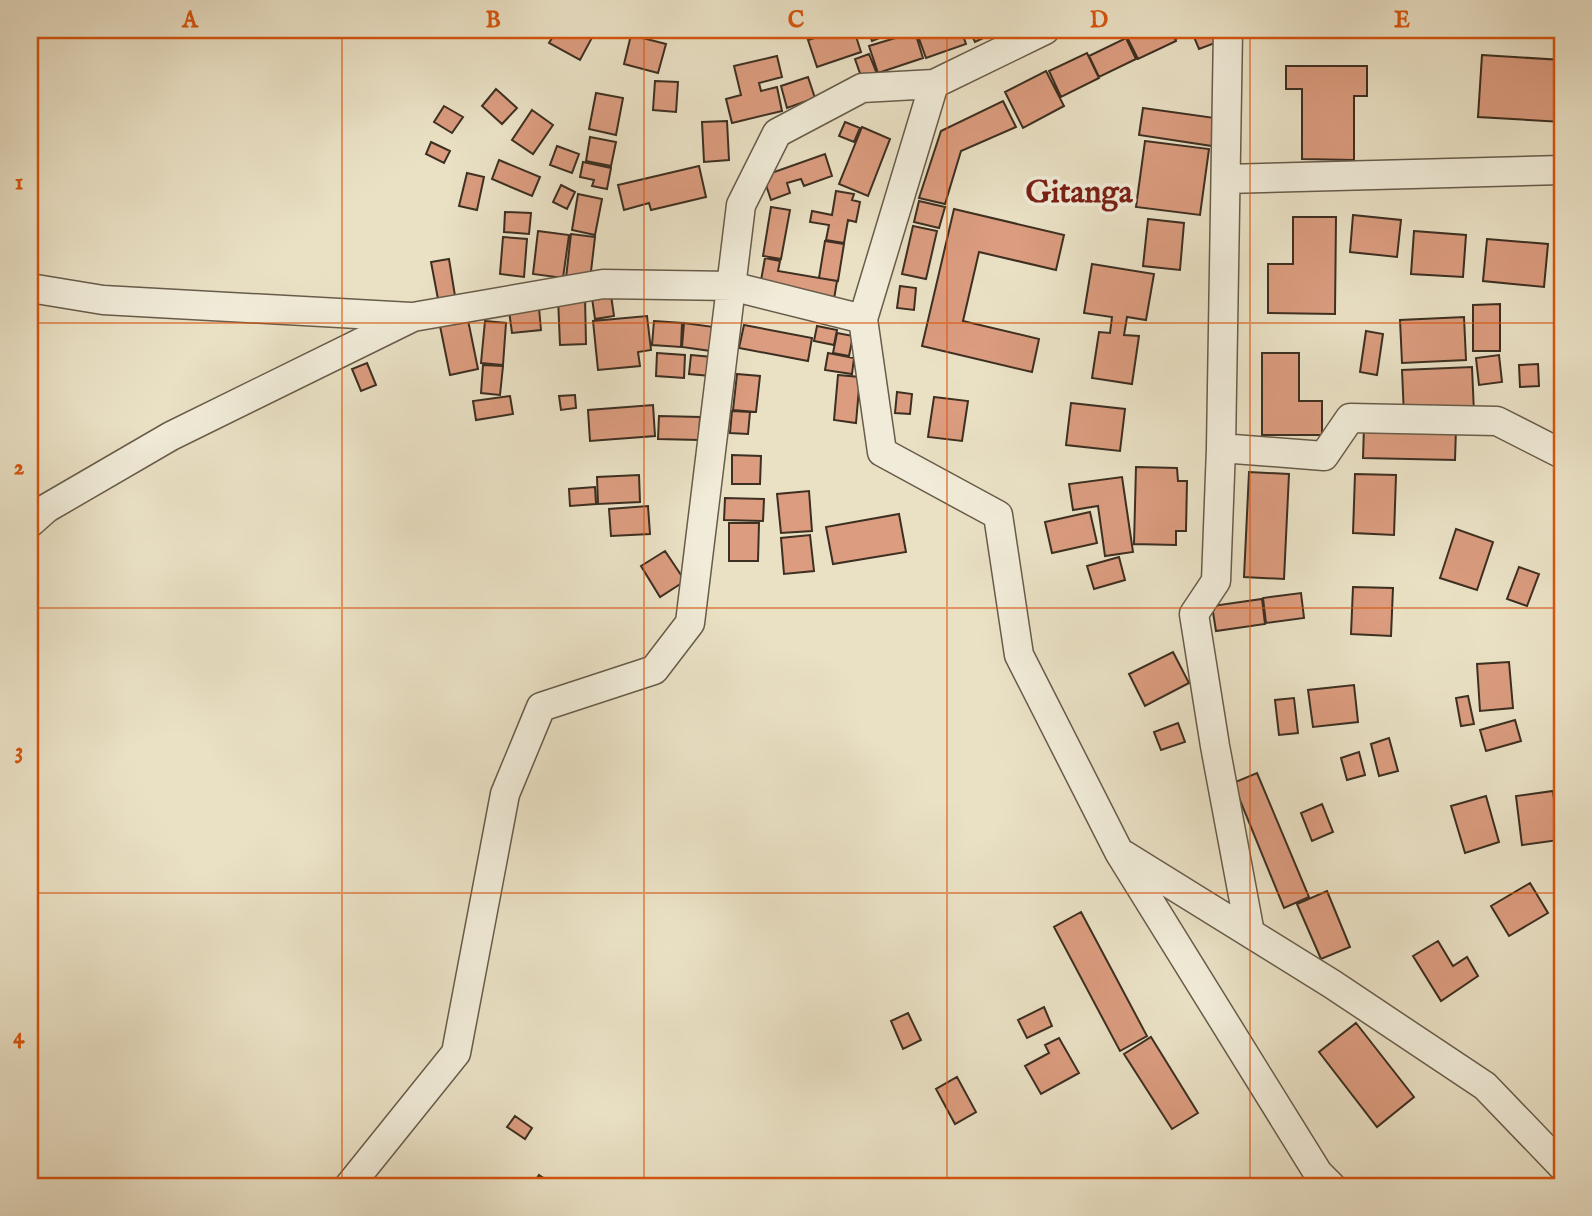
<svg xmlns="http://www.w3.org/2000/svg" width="1592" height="1216" font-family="'IM FELL English',serif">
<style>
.building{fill:#db9c7f;stroke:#3d2f21;stroke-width:2}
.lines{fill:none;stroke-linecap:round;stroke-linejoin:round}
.street-casing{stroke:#685c4a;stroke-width:31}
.street{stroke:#f1ecd9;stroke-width:28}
.grid{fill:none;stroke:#d7550e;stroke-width:2;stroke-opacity:0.55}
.labels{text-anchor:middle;stroke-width:7;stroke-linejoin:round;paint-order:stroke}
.district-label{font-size:32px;font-weight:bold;fill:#7a1f14;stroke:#f1ecd9}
.neatline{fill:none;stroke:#d7550e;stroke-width:2.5}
.grid-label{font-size:23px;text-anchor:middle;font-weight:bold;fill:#d7550e}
</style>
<rect width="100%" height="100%" fill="#eae1c5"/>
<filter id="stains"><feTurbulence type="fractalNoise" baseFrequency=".00286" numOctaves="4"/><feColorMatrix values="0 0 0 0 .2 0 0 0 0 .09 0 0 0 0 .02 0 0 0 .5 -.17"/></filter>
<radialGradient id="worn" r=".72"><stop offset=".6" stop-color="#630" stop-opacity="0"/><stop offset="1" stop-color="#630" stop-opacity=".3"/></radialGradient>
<!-- building -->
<path class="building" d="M557 30H587L594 34 580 60 549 43Z
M840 30H854L861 52 817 67 808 40Z
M868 30H900L872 41Z
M926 30H961L966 44 926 58 917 33Z
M969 30H1000L975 42Z
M1142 30H1171L1176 41 1138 59 1127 37Z
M1173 30H1210L1215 43 1199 49 1192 32 1176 39Z
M915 32 923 58 878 73 869 46Z
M631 35 666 44 658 73 624 64Z
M1126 38 1136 59 1099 77 1089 56Z
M1087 53 1099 78 1061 97 1049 71Z
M869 54 877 74 862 79 855 59Z
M1482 55 1562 60V122L1478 117Z
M777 56 782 77 759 83 761 91 777 87 782 111 732 123 726 99 741 95 734 66Z
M1286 66H1367V96H1354V160L1302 159V89H1286Z
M1046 71 1064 106 1023 128 1005 92Z
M808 77 815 98 787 108 781 86Z
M655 81 678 82 676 112 653 110Z
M496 89 517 108 502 124 482 106Z
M596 93 623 98 616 135 589 129Z
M1003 101 1016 127 961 151 945 204 919 198 941 131Z
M444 106 463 117 452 133 434 122Z
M1143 108 1215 118 1212 146 1139 135Z
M532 110 553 125 533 154 512 140Z
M727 121 729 160 704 162 702 122Z
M845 122 860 128 854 142 839 136Z
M862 127 890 139 868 196 839 184Z
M590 137 616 142 611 166 586 161Z
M1145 141 1209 149 1200 215 1136 207Z
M431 142 450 151 444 163 426 154Z
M557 146 579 154 572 173 550 165Z
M825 154 832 176 804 186 801 179 787 183 790 193 771 200 763 176Z
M499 160 540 177 532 196 492 179Z
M583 162 611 168 607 189 592 186 594 180 580 177Z
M699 166 706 197 651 210 649 203 624 210 618 185Z
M467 173 484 177 477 210 459 206Z
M561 185 575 192 567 209 553 202Z
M836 191 854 194 852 200 860 202 856 222 848 220 844 243 826 240 829 225 810 222 812 211 832 215Z
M578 194 602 199 595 235 572 230Z
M919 201 945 207 939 228 914 222Z
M771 207 790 210 781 259 763 256Z
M954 209 1064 235 1056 270 979 252 963 321 1039 339 1032 372 922 346Z
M505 212 531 213 529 234 504 232Z
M1353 215 1401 220 1397 257 1350 252Z
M1293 217H1336L1335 314 1268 313V264H1293Z
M1148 219 1184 223 1180 270 1143 266Z
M913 226 937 231 926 279 902 274Z
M538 231 569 235 563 278 533 274Z
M1414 231 1466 235 1463 277 1411 274Z
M571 234 595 237 590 280 566 278Z
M503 237 527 239 524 277 500 274Z
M1487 239 1548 244 1544 287 1483 281Z
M825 241 844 244 838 281 819 278Z
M765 258 780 261 778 271 837 281 834 299 760 286Z
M449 259 455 296 438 299 431 262Z
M1092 264 1154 274 1146 320 1127 317 1124 335 1139 336 1132 384 1092 378 1099 332 1110 333 1112 317 1084 313Z
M900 286 916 288 914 310 897 308Z
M611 295 614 316 595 319 592 298Z
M585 297 586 344 560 345 558 298Z
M1500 304V351H1473V305Z
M539 308 541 330 512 333 509 311Z
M647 316 651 350 638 352 640 366 598 370 593 321Z
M1464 317 1466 360 1402 363 1400 320Z
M468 320 478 369 450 375 440 326Z
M485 321 506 323 503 365 481 363Z
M654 321 682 323 681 347 652 345Z
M684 323 714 327 711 351 682 347Z
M744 325 812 338 808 361 739 348Z
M817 326 837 330 834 345 814 341Z
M1366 331 1383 334 1377 375 1360 372Z
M837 333 853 336 849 356 833 353Z
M657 353 685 355 684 378 656 376Z
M828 353 854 358 852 374 825 370Z
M1262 353H1299V401H1322V435H1262Z
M691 355 712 357 710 376 689 374Z
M1499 355 1502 382 1479 385 1476 358Z
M367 363 376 385 361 391 352 369Z
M1538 364 1539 386 1520 387 1519 365Z
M483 365 503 366 500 395 481 393Z
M1472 367 1474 413 1404 416 1402 370Z
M737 374 760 376 756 412 733 410Z
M838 375 860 377 856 423 834 420Z
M897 392 912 394 910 414 895 413Z
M575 395 576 408 561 410 559 396Z
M510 396 513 414 476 420 473 401Z
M934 397 968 401 962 441 928 437Z
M1071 403 1125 409 1120 451 1066 445Z
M653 405 655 436 590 441 588 410Z
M732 411 750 412 748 434 730 433Z
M659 416 700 417 699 440 658 439Z
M1364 426 1456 428 1455 460 1363 458Z
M732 455 761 456 760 484H732Z
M1136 467 1177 468 1178 481H1187L1186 531H1176V545L1134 544Z
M1249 472 1289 474 1284 579 1244 577Z
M1355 474 1396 475 1394 535 1353 533Z
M639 475 640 502 598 504 597 477Z
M1122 477 1133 552 1105 556 1098 506 1073 510 1069 484Z
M595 487 596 504 570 506 569 489Z
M809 491 812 531 781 533 777 494Z
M725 498 764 499 763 521 724 520Z
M648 506 650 534 611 536 609 509Z
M1090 512 1097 543 1052 553 1045 522Z
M899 514 906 552 833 564 826 527Z
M729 523H759L758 561H729Z
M1456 529 1493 542 1477 590 1440 578Z
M810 535 814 571 784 574 781 538Z
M665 551 685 581 660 597 641 566Z
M1119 557 1125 580 1094 589 1087 566Z
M1519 567 1539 574 1527 606 1507 599Z
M1353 587 1393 588 1391 636 1351 634Z
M1301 593 1304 618 1266 623 1263 598Z
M1262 599 1265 624 1216 631 1212 606Z
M1173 652 1189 683 1145 706 1129 674Z
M1509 662 1513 708 1480 711 1477 664Z
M1354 685 1358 722 1313 727 1308 690Z
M1468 696 1474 724 1461 726 1456 698Z
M1294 698 1298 733 1279 735 1275 700Z
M1562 715V750H1555V716Z
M1515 720 1521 741 1486 751 1480 730Z
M1178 723 1185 742 1161 750 1154 732Z
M1389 738 1398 771 1379 776 1371 744Z
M1359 752 1365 775 1347 780 1341 758Z
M1257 773 1309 897 1284 908 1233 783Z
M1553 791 1559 840 1522 845 1516 796Z
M1486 796 1499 842 1465 853 1451 806Z
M1322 804 1333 832 1312 841 1301 813Z
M1530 883 1548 913 1509 936 1491 906Z
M1327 891 1350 947 1321 959 1297 904Z
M1081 912 1147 1036 1120 1051 1054 927Z
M1438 941 1453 966 1467 957 1478 976 1441 1001 1413 956Z
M1044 1007 1052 1026 1027 1038 1018 1020Z
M908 1013 921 1040 903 1049 891 1021Z
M1356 1023 1414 1097 1377 1127 1319 1052Z
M1151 1037 1198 1113 1172 1129 1124 1054Z
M1059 1038 1079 1073 1041 1094 1025 1066 1049 1053 1045 1045Z
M957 1077 976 1112 955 1124 936 1089Z
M515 1116 532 1128 525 1139 507 1127Z
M539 1175 556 1186H532Z"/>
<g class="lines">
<!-- street casing -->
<g class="street-casing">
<path id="street" d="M1228 30 1221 448 1216 581 1194 614 1215 746 1250 933
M934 84 863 319 882 452 998 515 1019 655 1119 852 1318 1173 1331 1186
M1226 179 1562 170
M30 288 103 300 411 317
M1221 448 1324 456 1350 418 1497 421 1562 454
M30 523 47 508 171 436 413 317 603 284 731 286 863 319
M1124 855 1332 984 1485 1086 1562 1166
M349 1186 456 1053 505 794 541 707 654 670 690 623 741 205 777 133 862 88 934 84 1045 30"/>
</g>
<!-- street -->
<use href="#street" class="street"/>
</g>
<!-- grid -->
<path class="grid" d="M342 30V1186M644 30V1186M947 30V1186M1250 30V1186M30 323H1562M30 608H1562M30 893H1562"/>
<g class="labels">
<!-- district labels -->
<g class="district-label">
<text x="1079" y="202">Gitanga</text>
</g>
</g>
<!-- margin -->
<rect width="1592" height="1216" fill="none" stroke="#eae1c5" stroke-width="77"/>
<rect x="38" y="38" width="1516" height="1140" class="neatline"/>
<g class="grid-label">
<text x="190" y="27">A</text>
<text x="493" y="27">B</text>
<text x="796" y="27">C</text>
<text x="1099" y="27">D</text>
<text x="1402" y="27">E</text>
<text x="19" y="189">1</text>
<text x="19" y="474">2</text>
<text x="19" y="758">3</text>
<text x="19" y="1043">4</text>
</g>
<rect width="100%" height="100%" filter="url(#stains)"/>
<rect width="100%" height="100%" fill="url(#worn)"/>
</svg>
